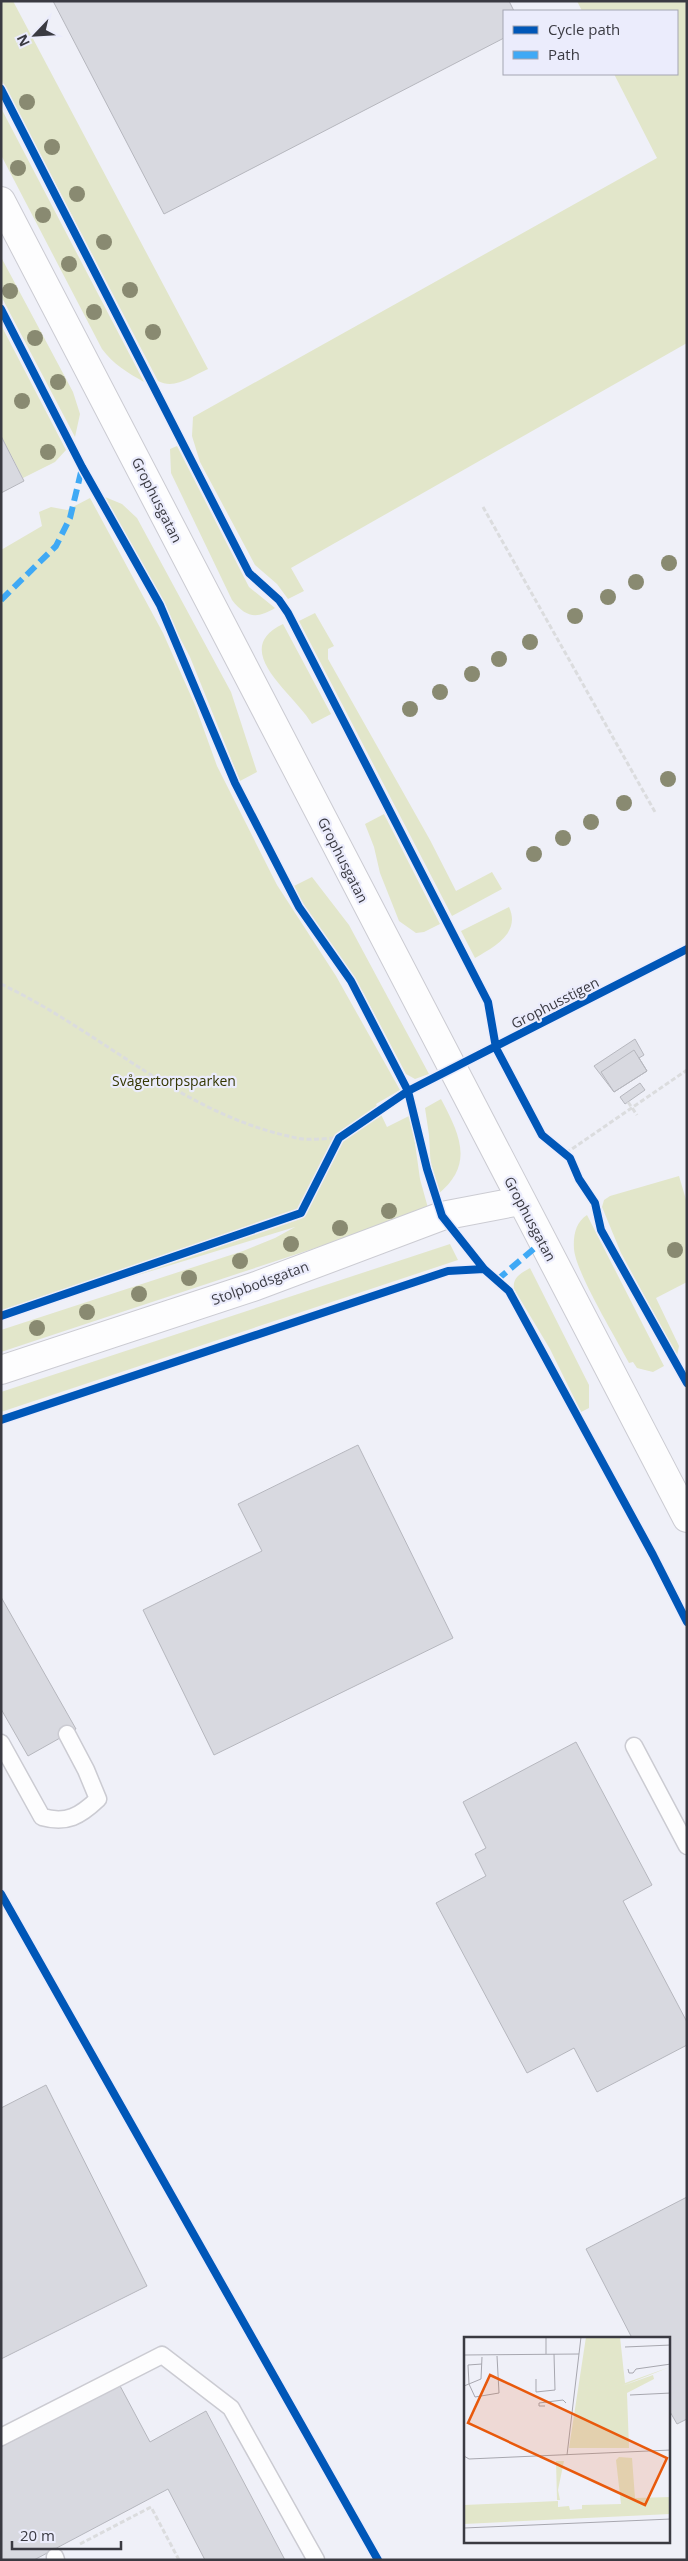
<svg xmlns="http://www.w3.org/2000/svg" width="688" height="2561" font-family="'Open Sans',sans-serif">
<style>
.green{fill:#e2e6ca}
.building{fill:#d8d9e0;stroke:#b6b7be}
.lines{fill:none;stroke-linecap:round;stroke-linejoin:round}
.lane-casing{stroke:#cbcbd2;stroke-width:19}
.street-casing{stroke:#cbcbd2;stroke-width:30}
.path{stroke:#dbdcde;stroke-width:3;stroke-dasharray:5 2.5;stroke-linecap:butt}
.lane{stroke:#fdfdfe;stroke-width:16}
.street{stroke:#fdfdfe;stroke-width:28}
.quiet{stroke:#3fa9f5;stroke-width:6;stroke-dasharray:12 6;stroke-linecap:butt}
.cycleway-casing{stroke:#ebecfc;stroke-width:11}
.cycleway{stroke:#0057b8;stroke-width:8}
.tree{fill:#898a71}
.labels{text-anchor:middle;stroke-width:4.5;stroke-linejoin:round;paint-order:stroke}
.street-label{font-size:14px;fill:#3a3a42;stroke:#ebecfc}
.park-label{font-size:14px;fill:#353703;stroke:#ebecfc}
.inset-road{fill:none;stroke:#a7a7af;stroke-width:1}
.view{fill:#e8590c;fill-opacity:0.15;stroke:#e8590c;stroke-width:2.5}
.inset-edge{fill:none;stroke:#3a3a42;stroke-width:2.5}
</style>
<rect width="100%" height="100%" fill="#eff0f8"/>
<!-- green -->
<path class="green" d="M1 1H13L208 369C192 376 175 390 158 381L1 79Z
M577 1H687V343L291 568 304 591 288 599 277 584 255 565 200 462 192 436 193 417 657 158 614 74H677V11H582Z
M1 108 144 382C128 373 113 364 102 349L1 155Z
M1 257 73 392 80 414 75 437 1 296Z
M1 325 66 450 55 462 23 478 1 436Z
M177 446 249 587 275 608C257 619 246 618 232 600L171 473 170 449Z
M105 497 122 504 137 518 231 692 257 772 240 781 190 657Z
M90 498 163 633 195 705 217 766 277 885 336 976 400 1090 376 1104 387 1127 411 1115 420 1179 428 1208 406 1218 1 1352V1330L243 1251 275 1238 295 1227 1 1317V550L42 526 39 512 51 507 67 510Z
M315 613 334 646 328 649V659L430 840 456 891 492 872 502 889 452 916 299 621Z
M283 624 331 714 312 724C295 694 228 650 283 624Z
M384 814 440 924 424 932 416 933 399 921 380 873 374 847 365 824Z
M312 877 349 925 429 1074 415 1079 406 1074 364 994 300 899 294 886Z
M509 907C521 933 494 947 475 958L461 931Z
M441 1099C460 1135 475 1165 437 1195L431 1171 429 1135 425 1108Z
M679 1176 687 1203V1282L656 1298 679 1346 677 1356 621 1253 602 1207 604 1200 610 1196Z
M587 1215 664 1366 653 1372 637 1368 633 1362 629 1363C616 1338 576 1273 574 1249 573 1235 576 1222 587 1215Z
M450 1244 458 1260 1 1412V1392Z
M530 1268 589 1385V1408L581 1412 550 1349 514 1289C512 1278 521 1273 530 1268Z"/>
<!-- building -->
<path class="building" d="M53 1H509L514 11H504V38L164 214Z
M1 436 24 481 1 493Z
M635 1039 644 1055 639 1058 647 1071 614 1092 594 1066Z
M634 1050 647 1071 614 1092 601 1072Z
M640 1083 645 1090 625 1104 620 1097Z
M358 1445 453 1638 214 1755 143 1610 262 1551 238 1504Z
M1 1597 76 1729 28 1756 1 1709Z
M576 1742 652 1885 623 1901 687 2022V2045L597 2092 574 2048 527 2073 436 1903 486 1876 475 1854 486 1848 463 1802Z
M46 2085 147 2286 1 2359V2108Z
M687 2197V2419L677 2424 669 2410V2338H632L586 2249Z
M119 2384 150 2442 206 2411 285 2560H205L168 2489 34 2560H1V2447Z"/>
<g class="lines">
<!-- lane casing -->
<g class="lane-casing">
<path id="lane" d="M1 1743 42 1817C67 1824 80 1816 98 1799L86 1770 67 1734
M634 1746 687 1846
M1 2437 162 2355 231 2408 316 2560
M55 2557 56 2560"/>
</g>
<!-- street casing -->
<g class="street-casing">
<path id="street" d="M1 201 687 1518
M1 1370 256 1286 442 1216 520 1201"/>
</g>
<!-- path -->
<path class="path" d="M483 507 655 812
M1 984C104 1033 182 1115 297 1138 310 1141 326 1138 339 1138
M628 1102 637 1115
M566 1153 687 1070
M80 2544 151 2507 179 2560"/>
<!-- lane -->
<use href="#lane" class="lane"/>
<!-- street -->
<use href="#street" class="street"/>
<!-- quiet -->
<path class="quiet" d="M1 600 56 546 70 518 82 468
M497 1280 542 1242"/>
<!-- cycleway casing -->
<g class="cycleway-casing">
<path id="cycleway" d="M1 89 249 573 279 600 288 613 488 1002 496 1048 542 1135 570 1158 579 1179 595 1203 601 1230 687 1383
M1 309 82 467 160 605 235 783 299 907 351 981 408 1091 427 1169 442 1216 484 1269 509 1291 653 1555 687 1622
M1 1316 301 1213 339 1138 408 1091 687 949
M1 1420 448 1271 484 1269
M1 1894 378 2560"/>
</g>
<!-- cycleway -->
<use href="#cycleway" class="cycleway"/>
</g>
<!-- trees -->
<g class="tree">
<circle cx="27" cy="102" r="8"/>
<circle cx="52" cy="147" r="8"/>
<circle cx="18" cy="168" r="8"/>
<circle cx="77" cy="194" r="8"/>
<circle cx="43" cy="215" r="8"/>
<circle cx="104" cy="242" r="8"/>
<circle cx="69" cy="264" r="8"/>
<circle cx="130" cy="290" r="8"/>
<circle cx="10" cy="291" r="8"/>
<circle cx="94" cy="312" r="8"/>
<circle cx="153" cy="332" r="8"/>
<circle cx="35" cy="338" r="8"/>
<circle cx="58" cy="382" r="8"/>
<circle cx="22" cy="401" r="8"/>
<circle cx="48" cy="452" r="8"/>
<circle cx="669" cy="563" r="8"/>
<circle cx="636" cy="582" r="8"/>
<circle cx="608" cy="597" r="8"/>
<circle cx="575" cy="616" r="8"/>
<circle cx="530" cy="642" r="8"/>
<circle cx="499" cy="659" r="8"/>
<circle cx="472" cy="674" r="8"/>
<circle cx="440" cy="692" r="8"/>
<circle cx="410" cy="709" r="8"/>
<circle cx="668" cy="779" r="8"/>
<circle cx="624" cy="803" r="8"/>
<circle cx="591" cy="822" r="8"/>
<circle cx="563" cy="838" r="8"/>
<circle cx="534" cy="854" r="8"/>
<circle cx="389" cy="1211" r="8"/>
<circle cx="340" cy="1228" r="8"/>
<circle cx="291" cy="1244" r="8"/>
<circle cx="675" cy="1250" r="8"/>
<circle cx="240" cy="1261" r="8"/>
<circle cx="189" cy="1278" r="8"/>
<circle cx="139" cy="1294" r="8"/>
<circle cx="87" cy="1312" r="8"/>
<circle cx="37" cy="1328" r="8"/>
</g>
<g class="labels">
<!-- street labels -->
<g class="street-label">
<text transform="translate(157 500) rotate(63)" y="5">Grophusgatan</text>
<text transform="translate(343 860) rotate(63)" y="5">Grophusgatan</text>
<text transform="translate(555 1003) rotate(-27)" y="5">Grophusstigen</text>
<text transform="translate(530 1219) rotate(62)" y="5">Grophusgatan</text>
<text transform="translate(260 1283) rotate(-20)" y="5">Stolpbodsgatan</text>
</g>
<!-- park labels -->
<g class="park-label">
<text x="174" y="1086">Svågertorpsparken</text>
</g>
</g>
<!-- overview -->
<g transform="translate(464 2337)">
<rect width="206" height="206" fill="#eff0f8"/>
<path d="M122 0H156L161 46 206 30 158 49 189 38 190 42 163 56 165 111H105ZM155 120 168 121 171 161 206 160V177L0 187V168L94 164V170L105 169 106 173 118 172V168L157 167 152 123ZM87 124H100L94 153 96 163H93L92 124Z" fill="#e2e6ca"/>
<path class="inset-road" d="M82 0V17M161 10 207 8M0 18 115 17M18 27 4 28 5 47 11 60 35 56 33 19M164 32 165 36H169L172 32 207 27M72 42V55L91 53 90 17M0 49 17 42 18 20M166 58 207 56M81 69H75V66L99 63 102 66M103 118 117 0M0 119 5 122 207 113M0 191 207 182"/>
<path class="view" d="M26 38 203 121 181 168 4 86Z"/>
<rect width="206" height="206" class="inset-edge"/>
</g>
<!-- border -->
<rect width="688" height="2561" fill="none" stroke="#3a3a42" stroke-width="5"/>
<!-- legend -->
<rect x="503" y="10" width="175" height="65" fill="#ebecfc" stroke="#a4a5b2"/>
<rect x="513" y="26" width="25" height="8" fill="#0057b8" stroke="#a4a5b2"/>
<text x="548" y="35" font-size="15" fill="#3a3a42">Cycle path</text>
<rect x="513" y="51" width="25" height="8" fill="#3fa9f5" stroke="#a4a5b2"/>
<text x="548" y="60" font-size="15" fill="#3a3a42">Path</text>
<!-- north arrow -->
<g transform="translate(35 35) rotate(245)" stroke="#ebecfc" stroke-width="4" paint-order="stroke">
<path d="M0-4L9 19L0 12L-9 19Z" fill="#3a3a42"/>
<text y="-8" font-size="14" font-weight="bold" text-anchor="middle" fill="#3a3a42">N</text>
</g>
<!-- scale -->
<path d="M12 2541v8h109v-8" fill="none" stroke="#3a3a42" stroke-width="2.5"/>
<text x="20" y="2541" font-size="15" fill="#3a3a42" stroke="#ebecfc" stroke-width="4" paint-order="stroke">20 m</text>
</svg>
